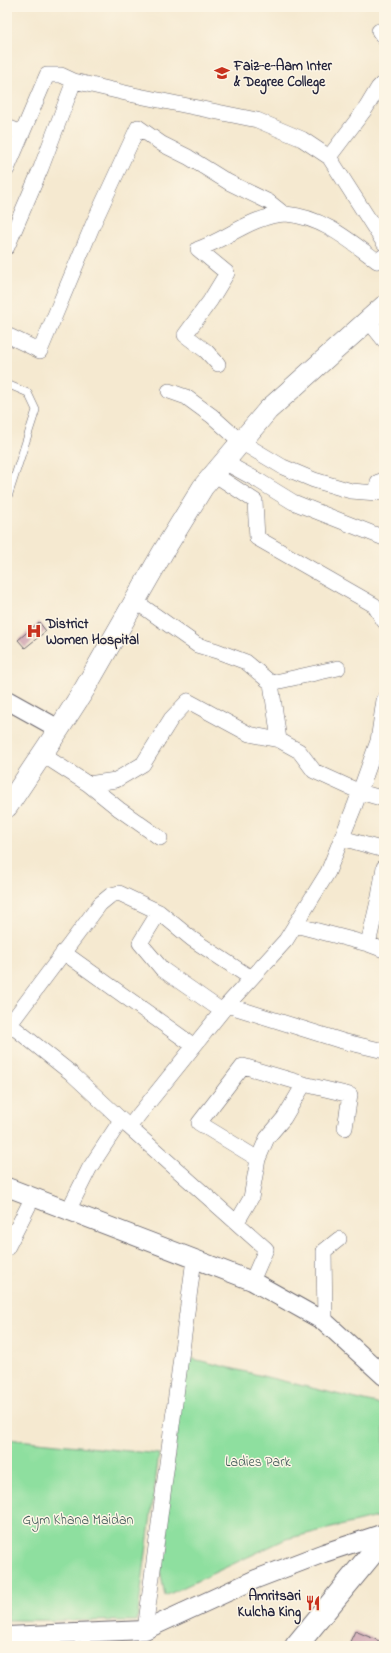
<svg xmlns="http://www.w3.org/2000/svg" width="391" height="1653" font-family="'Indie Flower',sans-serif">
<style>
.green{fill:#8edf9f;stroke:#58806d}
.building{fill:#c99aac}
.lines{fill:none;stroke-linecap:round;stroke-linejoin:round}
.service-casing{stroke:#6c686f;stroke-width:8}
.minor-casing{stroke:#6c686f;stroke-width:16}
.tertiary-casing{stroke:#6c686f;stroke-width:20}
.secondary-casing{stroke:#6c686f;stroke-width:22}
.primary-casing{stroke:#6c686f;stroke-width:24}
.service{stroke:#fff;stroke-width:7}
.minor{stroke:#fff;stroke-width:15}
.tertiary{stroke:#fff;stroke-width:18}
.secondary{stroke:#fff;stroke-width:21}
.primary{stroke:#fff;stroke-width:22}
.labels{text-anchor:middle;stroke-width:3;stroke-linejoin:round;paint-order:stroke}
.poi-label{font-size:14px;font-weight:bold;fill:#22223b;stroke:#fcf5e5;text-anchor:start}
.park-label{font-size:14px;fill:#425b59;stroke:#fcf5e5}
</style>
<rect width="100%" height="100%" fill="#fcf5e5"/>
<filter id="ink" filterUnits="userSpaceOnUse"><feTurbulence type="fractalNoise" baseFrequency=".025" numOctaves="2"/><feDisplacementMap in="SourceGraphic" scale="8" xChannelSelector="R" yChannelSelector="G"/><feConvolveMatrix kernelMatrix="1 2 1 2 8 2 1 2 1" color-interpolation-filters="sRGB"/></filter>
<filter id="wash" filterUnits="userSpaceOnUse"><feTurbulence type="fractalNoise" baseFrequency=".012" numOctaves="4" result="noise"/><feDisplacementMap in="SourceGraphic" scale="16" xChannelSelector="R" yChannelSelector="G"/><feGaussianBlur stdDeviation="0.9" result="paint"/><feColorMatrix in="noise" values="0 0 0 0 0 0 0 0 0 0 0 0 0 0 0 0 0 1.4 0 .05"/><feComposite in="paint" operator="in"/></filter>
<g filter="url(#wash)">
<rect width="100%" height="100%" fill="#f5e9d0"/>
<!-- green -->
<path class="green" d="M185 1357 381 1405 384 1417V1504L381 1516 286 1539 165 1596 160 1570Z
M7 1439 159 1454 137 1621 7 1620Z"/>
<g id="blocks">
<!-- building -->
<path class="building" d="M39 622 46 631 25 648 18 640Z
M355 1631 384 1643V1646H348Z"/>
</g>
</g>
<g filter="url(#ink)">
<use href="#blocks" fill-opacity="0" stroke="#6c686f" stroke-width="1"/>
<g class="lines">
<!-- service casing -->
<g class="service-casing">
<path id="service" d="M7 384 28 393 36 410 7 500"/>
</g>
<!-- minor casing -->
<g class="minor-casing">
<path id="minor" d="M379 31 384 38
M7 127 22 133
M329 157 366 108 378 88 384 82
M7 169 47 75H61L74 81
M7 247 41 168 74 81 134 95 257 120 302 139 329 157 384 243
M368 320 384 340
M7 335 40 351 94 222 138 127 162 144 188 157 228 182 269 202 284 214
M218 364 206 351 185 335 210 301 227 273 198 249C219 242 236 229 256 221 264 218 277 214 286 214 322 217 349 240 377 261L384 256
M169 391 186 397 212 416 241 442 283 467 314 480 351 491 377 493 378 482 384 480
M224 462 259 481 293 502 384 538
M214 474 255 501 257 538 374 605 384 621
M135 601 197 645 217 651 246 662 271 683 279 740 299 751 314 771 360 792 384 799
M271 683 338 668
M384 700 378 741 384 742
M43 755 88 784 116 780 143 764 171 719 188 701 249 734 279 740
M88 784 119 809 160 838
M342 838 384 850
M159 912 140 943 162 969 222 1011
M295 925 368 944 379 897 384 867
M368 944 384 950
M63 952 194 1046
M227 1005 342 1041 384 1051
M7 1022 71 1073 129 1127 266 1249 252 1281
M10 1024 100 904 111 895 119 893 159 912 192 939 251 978
M304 1084 350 1095 345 1128
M129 1127 227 1005 286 940 328 872 355 805 378 741
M68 1211 89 1169 121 1120
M237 1222 251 1198 258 1159 267 1138 284 1118 304 1084 243 1066 199 1123 258 1159
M7 1248 33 1197
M325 1322 324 1251 339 1239
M145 1630 194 1259"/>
</g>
<!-- tertiary casing -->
<g class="tertiary-casing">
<path id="tertiary" d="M7 700 59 729
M7 1187 252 1281 325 1322 384 1376
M7 1636 145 1630 256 1579 324 1553 384 1533"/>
</g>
<!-- secondary casing -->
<g class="secondary-casing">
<path id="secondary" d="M7 807 59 729 84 690 163 552 203 487 268 410 384 306"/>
</g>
<!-- primary casing -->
<g class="primary-casing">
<path id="primary" d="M296 1646 384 1539"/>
</g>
<!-- service -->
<use href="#service" class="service"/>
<!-- minor -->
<use href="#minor" class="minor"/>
<!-- tertiary -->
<use href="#tertiary" class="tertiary"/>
<!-- secondary -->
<use href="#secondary" class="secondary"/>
<!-- primary -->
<use href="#primary" class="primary"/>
</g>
</g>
<!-- icons -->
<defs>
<g id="university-bare" transform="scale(1.2)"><path d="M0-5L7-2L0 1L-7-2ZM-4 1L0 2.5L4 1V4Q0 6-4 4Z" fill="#c8321e" stroke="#fcf5e5" stroke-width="2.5" paint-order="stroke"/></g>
<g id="hospital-bare" transform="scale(1.2)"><path d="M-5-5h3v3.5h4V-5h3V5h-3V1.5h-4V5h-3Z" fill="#c8321e" stroke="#fcf5e5" stroke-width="2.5" paint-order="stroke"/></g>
<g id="restaurant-bare" transform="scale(1.2)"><path d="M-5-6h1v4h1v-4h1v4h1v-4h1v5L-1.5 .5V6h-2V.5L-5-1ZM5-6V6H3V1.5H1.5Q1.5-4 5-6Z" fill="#c8321e" stroke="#fcf5e5" stroke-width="2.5" paint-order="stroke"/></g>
</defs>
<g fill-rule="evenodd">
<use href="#university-bare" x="222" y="73"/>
<use href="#hospital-bare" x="34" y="631"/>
<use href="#restaurant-bare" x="313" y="1603"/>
</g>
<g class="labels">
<!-- poi labels -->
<g class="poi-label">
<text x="234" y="70">Faiz-e-Aam Inter<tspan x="234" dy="16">&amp; Degree College</tspan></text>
<text x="46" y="628">District<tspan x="46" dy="16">Women Hospital</tspan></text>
<text x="301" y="1600" text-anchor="end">Amritsari<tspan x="301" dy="16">Kulcha King</tspan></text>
</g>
<!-- park labels -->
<g class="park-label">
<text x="258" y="1466">Ladies Park</text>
<text x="78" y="1524">Gym Khana Maidan</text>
</g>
</g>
<!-- margin -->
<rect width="391" height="1653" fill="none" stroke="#fcf5e5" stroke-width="24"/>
</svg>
